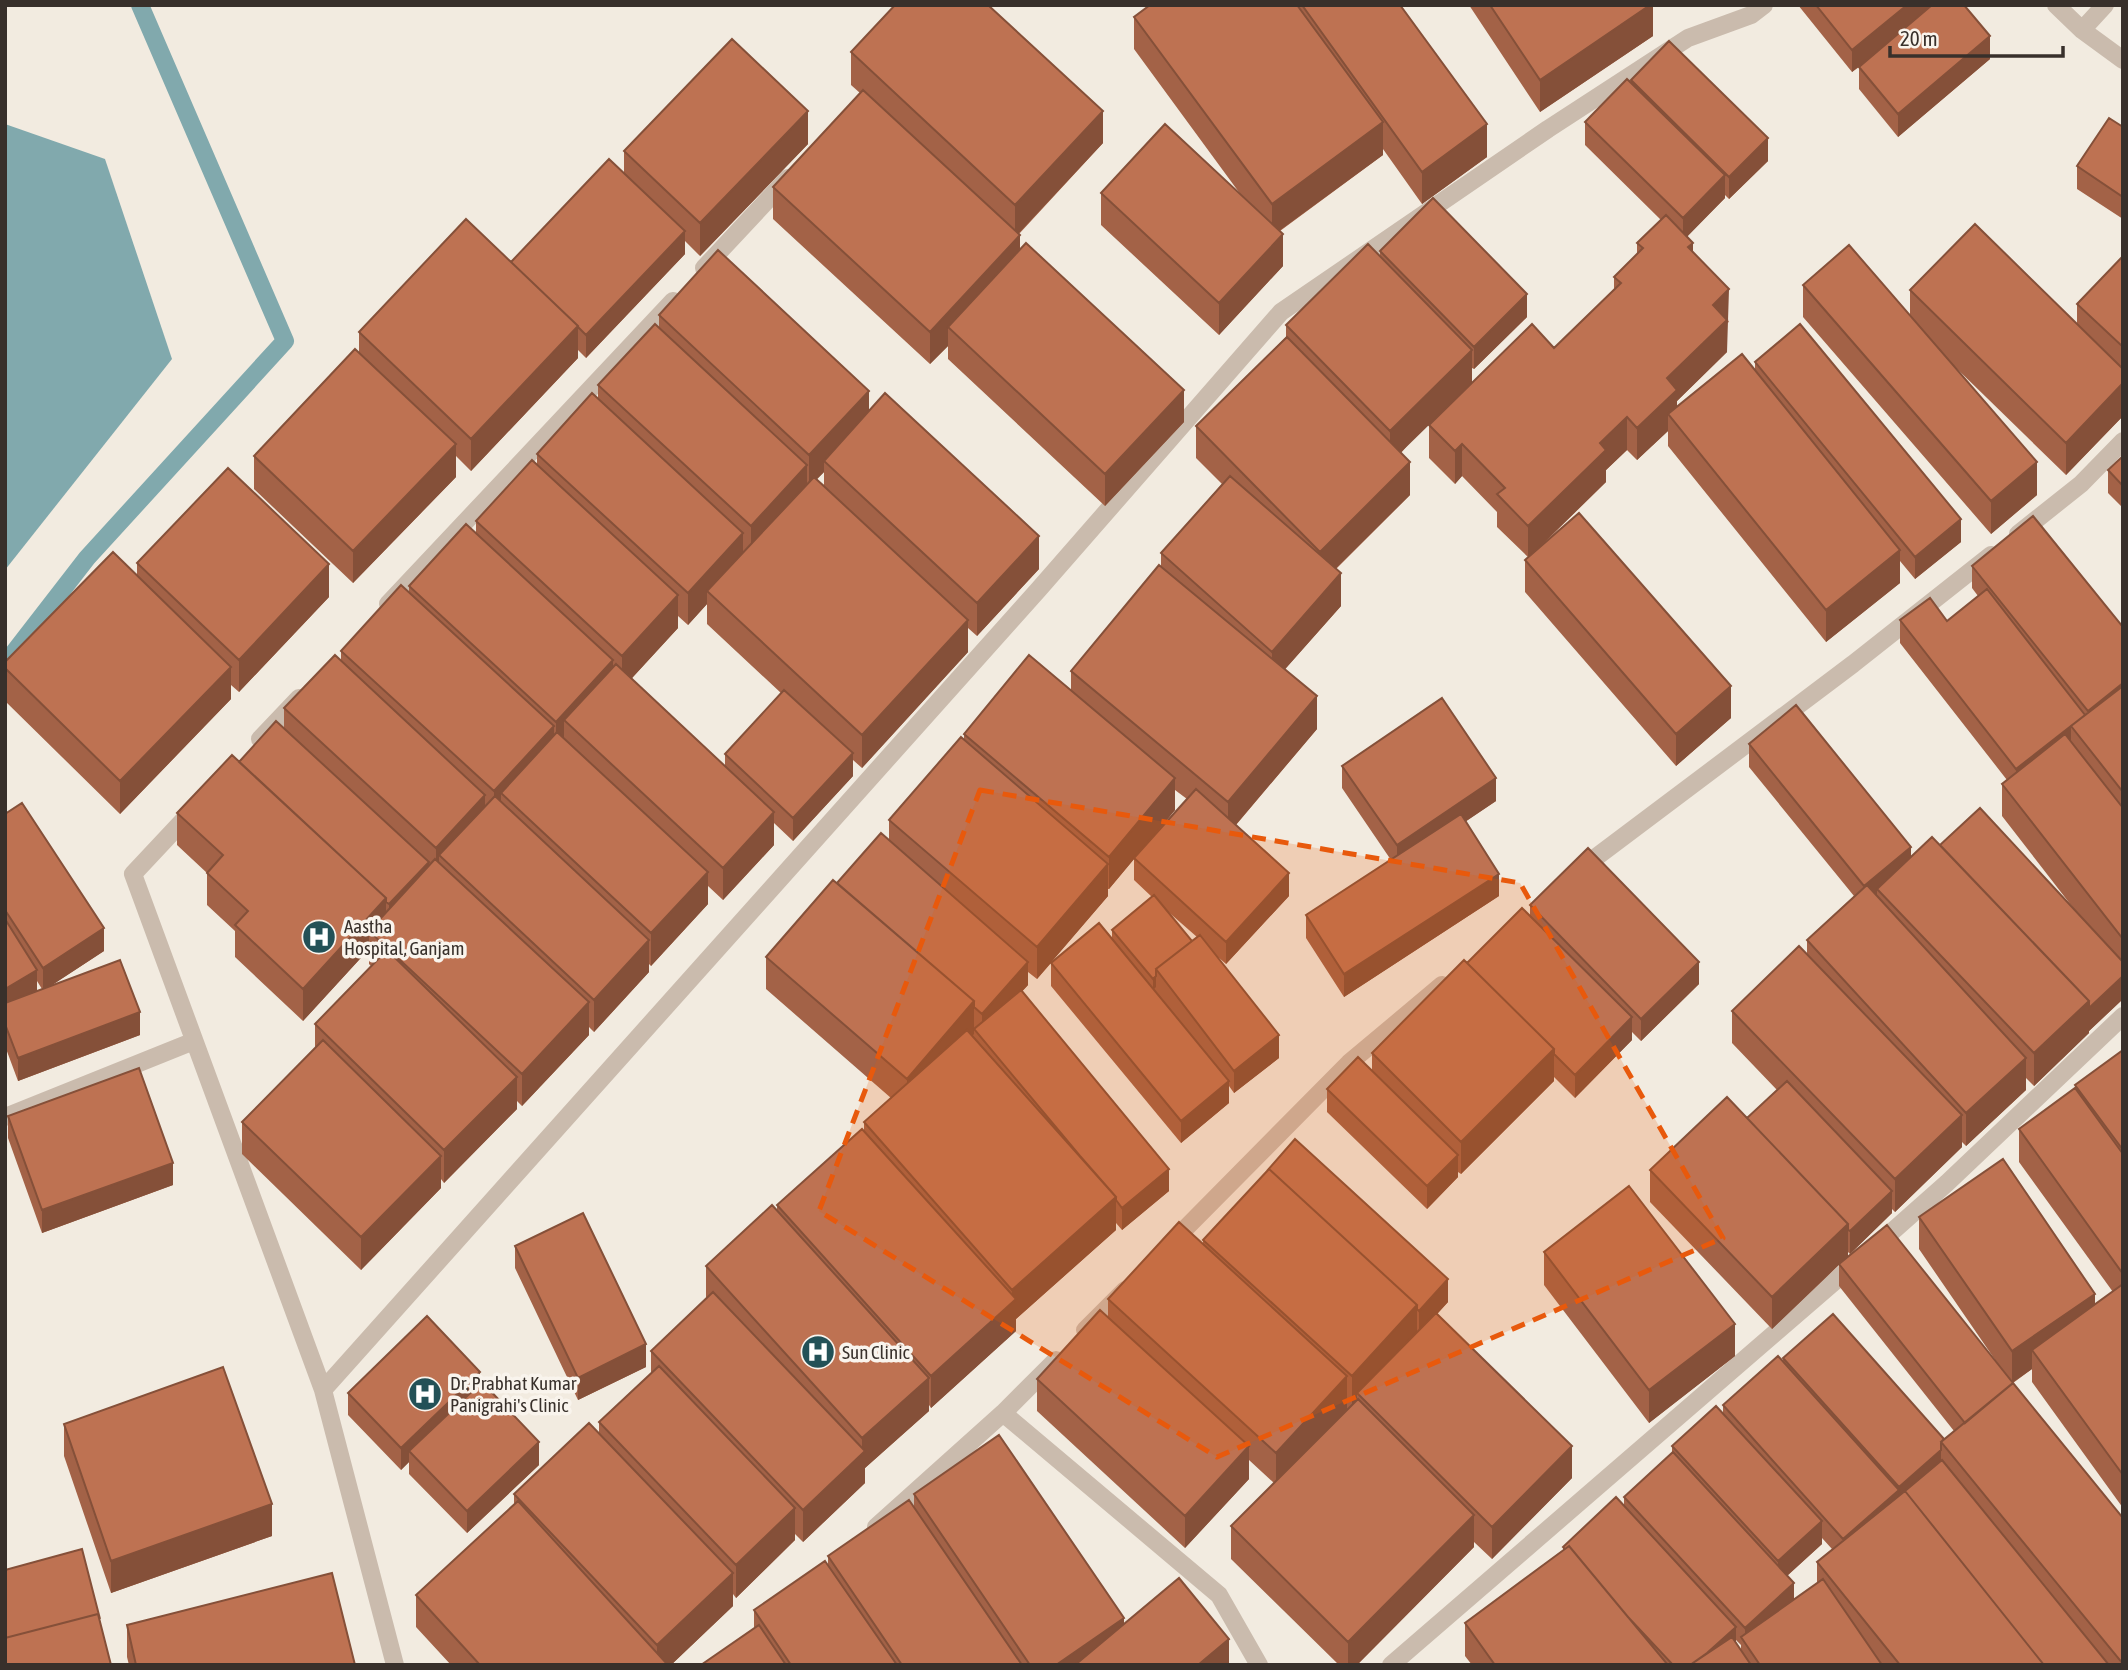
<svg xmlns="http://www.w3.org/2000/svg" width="2128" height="1670" font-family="'Asap Condensed',sans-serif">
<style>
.water{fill:#81a9ad}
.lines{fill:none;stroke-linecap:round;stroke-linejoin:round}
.stream{stroke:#81a9ad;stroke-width:18}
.street{stroke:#cabbad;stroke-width:18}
.wall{fill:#a36247;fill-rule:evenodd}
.shaded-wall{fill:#855039}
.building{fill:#be7252;stroke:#855039;stroke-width:2}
.marked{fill:#e8590c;fill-opacity:0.2;stroke:#e8590c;stroke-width:5;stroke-dasharray:14 9;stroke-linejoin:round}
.labels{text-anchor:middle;stroke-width:7;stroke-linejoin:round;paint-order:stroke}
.poi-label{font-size:19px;fill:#38302b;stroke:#f9f4ed;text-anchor:start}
</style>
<rect width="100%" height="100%" fill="#f2ebe0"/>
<!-- water -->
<path class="water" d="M5 124 105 159 172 359 5 570Z"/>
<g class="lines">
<!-- stream -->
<path class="stream" d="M5 664 87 558 285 341 140 5"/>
<!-- street -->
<path class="street" d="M2056 5 2082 30 2123 60
M2082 30 2105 5
M704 268 788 178
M2018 534 2081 484 2123 441
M388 604 673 301
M260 739 299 698
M193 810 133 874 323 1390 395 1665
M1579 870 1853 664 1991 555
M5 1117 194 1041
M1169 1245 1349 1063 1442 985
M1877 1245 1947 1183 2123 1016
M1085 1330 1125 1290
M323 1390 1039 589 1281 312 1548 129 1688 38 1751 15 1764 5
M1003 1413 1219 1595 1259 1665
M876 1527 1003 1413 1056 1360
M1391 1665 1856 1263"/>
</g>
<!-- wall -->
<path class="wall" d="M1150 5H1400L1487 157 1422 204 1383 149V155L1280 231 1283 266 1219 335 1101 225V193L1241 195 1134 49V17Z
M1469 5H1653V36L1540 112Z
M1798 5H1964L1990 59 1898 137 1859 89V67L1852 72Z
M851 52 1103 143 1019 234 1020 249 1184 422 1105 506 948 359V346L930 364 773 219V187L860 93 851 85Z
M1631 80 1768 161 1729 199 1725 195V198L1687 236 1693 253 1729 322 1727 323V352L1677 401V407L1755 370V362L1961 542 1915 579 1900 561V583L1826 642 1668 446V431L1637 460 1627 450 1606 470V482L1542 545 1731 718 1676 766 1525 592V560L1528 557 1497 527V512L1462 476 1455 484 1429 458V425L1554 348 1614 289V277L1637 254V243L1661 220 1585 145V122L1631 83Z
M2123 127V219L2077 189V166Z
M808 144 700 256 685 241V254L586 358 578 350V358L471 471 456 456V477L353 583 254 489V456L359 353V332L511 262 624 174V151Z
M1380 251 1527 317 1474 369 1472 368 1401 453 1410 495 1336 569 1341 606 1285 669 1317 729 1236 825 1289 896 1226 964 1218 957 1279 1058 1234 1093 1229 1086V1103L1181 1143 1051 986V963L1037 979 1028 972V985L1022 991 1169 1191 1122 1230 1116 1223V1230L1016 1319V1331L931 1408 929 1405V1411L865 1468V1483L803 1542 795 1534V1540L736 1598 733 1594V1606L671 1665H451L416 1627V1595L514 1505V1494L599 1433V1422L651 1373V1351L706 1299V1266L777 1211V1205L864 1131V1122L891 1098 766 989V957L837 883 889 839V820L964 740V734L1071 691V671L1161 566V553L1222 484 1196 458V426L1286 337V325L1380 256ZM1175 790 1187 799 1154 836 1175 810ZM1134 859V880L1152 897 1112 930V939L1051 962 1108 896V889H1109ZM1165 909 1197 937 1192 941Z
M2123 256V416L2066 475 1950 362 2037 495 1991 534 1803 317V285L1910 316V290L2077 324V304Z
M659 315 869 412 1039 569 977 636 968 628V652L862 768 853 760V776L793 841 774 823V845L723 900 708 886V904L651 966 649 964V972L594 1032 589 1027V1035L522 1106 517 1101V1109L444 1183 441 1179V1188L361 1270 242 1154V1122L315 1048V1024L371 966 369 964V949L303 1021 235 957V931L207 905V873L177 845V813L239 762 284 728V708L341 660V651L409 592V586L476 533V521L537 465V454L598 399V385L659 328ZM824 472V485L817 479ZM707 604V624L781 693 725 754V766L631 679 678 628V616L688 625Z
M2123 456V508L2108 493V470Z
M137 563 329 597 239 692 231 685V699L120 814 5 701V662L137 575Z
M1972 566 2123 627V999L2089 1031V1033L2034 1086 2026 1078V1090L1966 1146 1962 1142V1147L1895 1212 1892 1209V1213L1850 1254 1848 1252V1256L2000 1367 1919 1249V1217L2095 1304 2113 1292 2019 1162V1129L2075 1088V1085L2123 1050V1508L2032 1382V1369L2013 1383 2123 1665H1472L1465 1656V1623L1563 1550V1547L1624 1506V1497L1672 1453V1446L1723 1414V1405L1783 1361V1358L1944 1439 1954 1431 1839 1286V1265L1772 1329 1650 1202V1170L1747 1118 1777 1090 1732 1043V1011L1807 954V940L1854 896 1749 767V744L1911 857 1940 845 2074 909 2002 816V784L2007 780 1900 643V620L1947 621 1978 596 1972 588ZM1822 1538 1832 1549 1817 1562V1584L1794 1599 1787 1576 1822 1544ZM1736 1640 1741 1645V1650L1736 1642Z
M1342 766 1496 801 1466 821 1499 896 1344 997 1306 938V915L1391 860 1342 788Z
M5 814 104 951 52 985 140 1035 18 1081 5 1046ZM37 981 42 989 37 991Z
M1530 905 1699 984 1641 1041 1632 1032V1040L1575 1098 1554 1077V1081L1461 1174 1458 1172V1177L1427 1209 1327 1112V1089L1372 1070V1053L1467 963 1530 916Z
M8 1116 173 1185 42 1233 8 1138Z
M1203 1240 1448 1302 1437 1314 1572 1478 1492 1559 1474 1542V1547L1357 1665H1339L1231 1559V1526L1274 1483 1249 1460V1479L1185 1548 1037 1411V1379L1108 1317V1299L1203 1244Z
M515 1246 646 1367 578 1400 515 1268Z
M1544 1252 1735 1356 1649 1423 1544 1285Z
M480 1384 539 1465 467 1533 409 1474V1462L401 1470 348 1415V1393Z
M64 1424 272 1536 111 1593 64 1456Z
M914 1494 1124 1624 1229 1665H701L754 1628V1610L828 1565V1556L914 1507Z
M127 1625 355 1665H129L127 1657Z"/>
<!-- shaded-wall -->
<path class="shaded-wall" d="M1650 5H1653V36L1540 112V80Z
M1907 5H1934L1852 72V50Z
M1990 36V59L1898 137V114Z
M808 111V144L700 256V223Z
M1103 111V143L1015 237V205Z
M1383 122V155L1272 236V204Z
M1487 124V157L1422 204V172Z
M1768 138V161L1729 199V177Z
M1725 175V198L1683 241V218Z
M685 231V254L586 358V335Z
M1283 234V266L1219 335V303Z
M1020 235V268L948 327V346L930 364V332Z
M1693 243V275L1688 247Z
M1729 289 1727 352 1677 401V422L1668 414V431L1637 460V428L1667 378 1713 305Z
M1527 294V317L1474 369V347Z
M578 326V358L471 471V439Z
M1472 350V383L1390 463V431Z
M2123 383V416L2066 475V443Z
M1184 390V422L1105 506V474Z
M869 391V423L824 461V472L809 487V455Z
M1627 417V450L1606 470V482L1528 558V526L1600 443Z
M456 444V477L353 583V551Z
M1462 444V476L1455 484V451Z
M1410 462V495L1320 584V552Z
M2037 462V495L1991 534V501Z
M807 465V497L751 558V526Z
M1961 519V542L1915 579V557Z
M743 533V565L707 591V604L688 625V593Z
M1039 536V569L977 636V603Z
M1900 550V583L1826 642V610Z
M329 564V597L239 692V660Z
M1341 573V606L1272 684V652Z
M678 595V628L622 689V656Z
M968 620V652L862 768V735Z
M613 660V692L564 720V745L556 755V722Z
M231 667V699L120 814V781Z
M2123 683V705L2088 733V711Z
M1731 686V718L1676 766V734Z
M1317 696V729L1228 834V802Z
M2085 715 2071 726V749L2016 791V769Z
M554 726V759L501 793V816L494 824V791Z
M853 753V776L793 841V818Z
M1175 778V810L1109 889V857Z
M1496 778V801L1397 868V845Z
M485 795V827L439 855V877L436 881V848Z
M774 812V845L723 900V868Z
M1911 847V870L1877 889V898L1864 886Z
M429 862V884L389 927V904Z
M1108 864V896L1037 979V947Z
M708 872V904L651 966V933Z
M1289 873V896L1226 964V942Z
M1499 874V896L1344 997V974Z
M386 898V930L369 931V949L303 1021V989Z
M104 928V951L43 991V968Z
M649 940V972L594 1032V1000Z
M1028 962V985L982 1036V1014Z
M1699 962V984L1641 1041V1019Z
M37 970V992L5 1012V989Z
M1156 976V987L1153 990V979Z
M2123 976V999L2089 1031V1033L2034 1086V1053L2089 1001Z
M974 1001V1034L907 1111V1079Z
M589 1002V1035L522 1106V1074Z
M140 1012V1035L18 1081V1058Z
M1632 1017V1040L1575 1098V1075Z
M1279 1035V1058L1234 1093V1071Z
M1554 1049V1081L1461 1174V1142Z
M2026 1058V1090L1966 1146V1113Z
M517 1077V1109L444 1183V1150Z
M1229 1081V1103L1181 1143V1121Z
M1962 1115V1147L1895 1212V1179Z
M1458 1155V1177L1427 1209V1186Z
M441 1156V1188L361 1270V1237Z
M173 1163V1185L42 1233V1210Z
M1169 1169V1191L1122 1230V1208Z
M1892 1191V1213L1850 1254V1231Z
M1116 1197V1230L1016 1319V1331L931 1408V1376L1012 1302V1290Z
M1848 1224V1256L1772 1329V1297Z
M1448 1279V1302L1419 1334V1311Z
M2095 1294V1326L2032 1350V1369L2012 1383V1351Z
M1417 1305V1338L1357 1393V1403L1352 1409V1376Z
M1735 1324V1356L1649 1423V1390Z
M646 1344V1367L578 1400V1378Z
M480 1372V1394L409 1451V1462L401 1470V1448Z
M1347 1376V1409L1276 1485V1453Z
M929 1378V1411L865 1468V1483L803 1542V1510L862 1453V1438Z
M539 1442V1465L467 1533V1511Z
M1249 1446V1479L1185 1548V1516Z
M1572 1446V1478L1492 1559V1527Z
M1941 1450V1473L1843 1562V1539L1899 1490V1487Z
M272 1504V1536L111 1593V1561Z
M795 1508V1540L736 1598V1565Z
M1474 1515V1547L1357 1665H1348V1642Z
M1822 1521V1544L1778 1584V1561Z
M733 1573V1606L671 1665H657V1645Z
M1794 1583V1606L1745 1644V1628Z
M1124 1618V1650L1103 1665H1056Z
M1736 1627V1649L1695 1665Z
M1229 1639V1665H1198Z"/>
<!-- building -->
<path class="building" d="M895 5H988L1103 111 1015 205 851 52Z
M1150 5H1297L1383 122 1272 204 1134 17Z
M1302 5H1400L1487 124 1422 172Z
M1490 5H1650L1540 80Z
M1816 5H1907L1852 50Z
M1932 5H1964L1990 36 1898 114 1859 67Z
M732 39 808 111 700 223 624 151Z
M1669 41 1768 138 1729 177 1631 80Z
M1627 79 1725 175 1683 218 1585 122Z
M863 90 1020 235 930 332 773 187Z
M2109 118 2123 127V197L2077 166Z
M1165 124 1283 234 1219 303 1101 193Z
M609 159 685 231 586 335 578 327V326L511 262Z
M1433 198 1527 294 1474 347 1380 251Z
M1666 215 1693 243 1688 247 1729 289 1713 305 1727 320 1667 378 1677 390 1637 428 1627 417 1600 443 1606 450 1528 526 1497 494 1505 488 1462 444 1455 451 1429 425 1532 324 1554 348 1621 283 1614 277 1643 248 1637 243Z
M466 219 578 326 471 439 359 332Z
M1975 224 2123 369V383L2066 443 1910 290Z
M1026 243 1184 390 1105 474 948 327Z
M1368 244 1472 350 1390 431 1286 325Z
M1849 245 2037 462 1991 501 1803 285Z
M718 250 869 391 809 455 659 315Z
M2123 256V347L2077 304Z
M655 324 807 465 751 526 598 385Z
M1800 324 1961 519 1915 557 1755 362Z
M1287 337 1410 462 1320 552 1196 426Z
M355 349 456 444 353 551 254 456Z
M1742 354 1900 550 1826 610 1668 414Z
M592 393 743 533 688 593 537 454Z
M885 393 1039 536 977 603 824 461Z
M2123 456V486L2108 470Z
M532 460 678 595 622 656 476 521Z
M228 468 329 564 239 660 137 563Z
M1230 476 1341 573 1272 652 1161 553Z
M814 477 968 620 862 735 707 591Z
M1579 513 1731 686 1676 734 1525 560Z
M2033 516 2123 627V683L2088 711 1972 566Z
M466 524 613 660 556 722 409 586Z
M113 552 231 667 120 781 5 668V662Z
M1159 565 1317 696 1228 802 1071 671Z
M401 585 554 726 494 791 341 651Z
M1987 589 2085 715 2016 769 1900 620 1930 598 1947 621Z
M335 655 485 795 436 848 284 708Z
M1029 655 1175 778 1109 857 964 734Z
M616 664 774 812 723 868 564 720Z
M2123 686V792L2071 726Z
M784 690 853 753 793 818 725 754Z
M1442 698 1496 778 1397 845 1342 766Z
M1796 705 1911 847 1864 886 1749 744Z
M276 721 429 862 389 904 386 902V898L239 762Z
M557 732 708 872 651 933 501 793Z
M2065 734 2123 808V939L2002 784Z
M961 737 1108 864 1037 947 889 820Z
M232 755 386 898 303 989 235 925 248 911 207 873 223 855 177 813Z
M1196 789 1289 873 1226 942 1134 858Z
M495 796 649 940 594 1000 439 855Z
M22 803 104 928 43 968 5 910V814Z
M1980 808 2123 962V976L2089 1008V1001L1940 845Z
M1461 814 1499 874 1344 974 1306 915Z
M881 833 1028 962 982 1014 974 1007V1001L837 883Z
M1932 837 2089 1001 2034 1053 1877 889Z
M1588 848 1699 962 1641 1019 1530 905Z
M435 859 589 1002 522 1074 369 931Z
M833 880 974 1001 907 1079 766 957Z
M1867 885 2026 1058 1966 1113 1807 940Z
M1154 895 1192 941 1156 969V976L1153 979 1112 930Z
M1522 908 1632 1017 1575 1075 1554 1054V1049L1467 963Z
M5 919 37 970 5 989Z
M1099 923 1229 1081 1181 1121 1051 963Z
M1200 935 1279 1035 1234 1071 1156 969Z
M1799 946 1962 1115 1895 1179 1732 1011Z
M387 950 517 1077 444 1150 315 1024Z
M120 960 140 1012 18 1058 5 1024V1003Z
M1464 960 1554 1049 1461 1142 1372 1053Z
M1021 990 1169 1169 1122 1208 1116 1200V1197L1080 1156 974 1029Z
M967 1030 1116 1197 1012 1290 864 1122Z
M323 1040 441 1156 361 1237 242 1122Z
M2123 1050V1150L2075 1085Z
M1358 1057 1458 1155 1427 1186 1327 1089Z
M139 1068 173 1163 42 1210 8 1116Z
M1787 1081 1892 1191 1850 1231 1848 1230V1224L1747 1118Z
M2075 1088 2123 1154V1274L2019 1129Z
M1727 1097 1848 1224 1772 1297 1650 1170Z
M862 1129 1016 1299 931 1376 777 1205Z
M1295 1139 1448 1279 1419 1311 1417 1309V1305L1269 1169 1267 1171Z
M2003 1159 2095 1294 2012 1351 1919 1217Z
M1269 1169 1417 1305 1352 1376 1203 1240Z
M1629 1186 1735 1324 1649 1390 1544 1252Z
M772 1205 929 1378 862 1438 706 1266Z
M583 1213 646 1344 578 1378 515 1246Z
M1179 1222 1347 1376 1276 1453 1108 1299Z
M1887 1225 2013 1383 1965 1423 1839 1264Z
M2123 1284V1475L2032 1350Z
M713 1292 865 1451 803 1510 651 1351Z
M1100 1310 1249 1446 1185 1516 1037 1379Z
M1436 1313 1572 1446 1492 1527 1357 1393Z
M1833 1314 1944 1439 1941 1442V1450L1899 1487 1783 1358Z
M427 1316 480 1372 401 1448 348 1393Z
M1778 1356 1899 1490 1843 1539 1723 1405Z
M659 1366 795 1508 736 1565 599 1422Z
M223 1367 272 1504 111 1561 64 1424Z
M482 1382 539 1442 467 1511 409 1451Z
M2013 1383 2123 1518V1664L1941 1442Z
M1358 1399 1474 1515 1348 1642 1231 1526Z
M1716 1406 1822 1521 1778 1561 1672 1446Z
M589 1423 733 1573 657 1645 514 1494Z
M999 1435 1124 1618 1056 1665H1030L914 1494Z
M1673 1452 1794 1583 1745 1628 1624 1497Z
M1942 1460 2109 1665H2044L1905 1491Z
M1905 1491 2044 1665H1900L1817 1562Z
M1616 1497 1736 1627 1707 1653 1690 1665H1673L1628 1617 1569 1546 1565 1549 1563 1547Z
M909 1500 1022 1665H902L828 1556Z
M518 1501 668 1665H480L416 1595Z
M1569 1546 1668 1665H1495L1465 1623Z
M82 1549 100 1619 98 1614 5 1638V1570Z
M825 1561 897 1665H791L754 1610Z
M332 1573 355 1665H136L127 1625Z
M1179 1578 1229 1639 1198 1665H1075Z
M1823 1579 1882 1665H1760L1741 1637Z
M98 1614 111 1665H5V1638Z
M759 1625 786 1665H701Z
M1732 1637 1751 1665H1690Z"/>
<!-- marked area -->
<path class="marked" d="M980 790 1520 883 1723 1238 1217 1457 819 1211Z"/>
<!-- icons -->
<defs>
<g id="hospital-disc" transform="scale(1.75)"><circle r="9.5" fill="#235157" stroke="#f9f4ed"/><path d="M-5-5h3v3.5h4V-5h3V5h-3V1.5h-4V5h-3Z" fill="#fff"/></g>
</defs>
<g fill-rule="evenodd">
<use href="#hospital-disc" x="319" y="937"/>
<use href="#hospital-disc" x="818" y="1352"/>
<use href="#hospital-disc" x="425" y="1394"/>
</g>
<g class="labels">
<!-- poi labels -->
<g class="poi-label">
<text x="344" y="933">Aastha<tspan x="344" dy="22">Hospital, Ganjam</tspan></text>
<text x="842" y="1359">Sun Clinic</text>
<text x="450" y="1390">Dr. Prabhat Kumar<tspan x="450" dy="22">Panigrahi's Clinic</tspan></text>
</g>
</g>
<!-- border -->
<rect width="2128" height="1670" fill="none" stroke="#38302b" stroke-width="14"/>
<!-- scale -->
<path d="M1890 46v10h173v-10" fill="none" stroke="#38302b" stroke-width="3.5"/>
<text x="1900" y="46" font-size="21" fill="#38302b" stroke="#f9f4ed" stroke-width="5" paint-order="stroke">20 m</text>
</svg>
